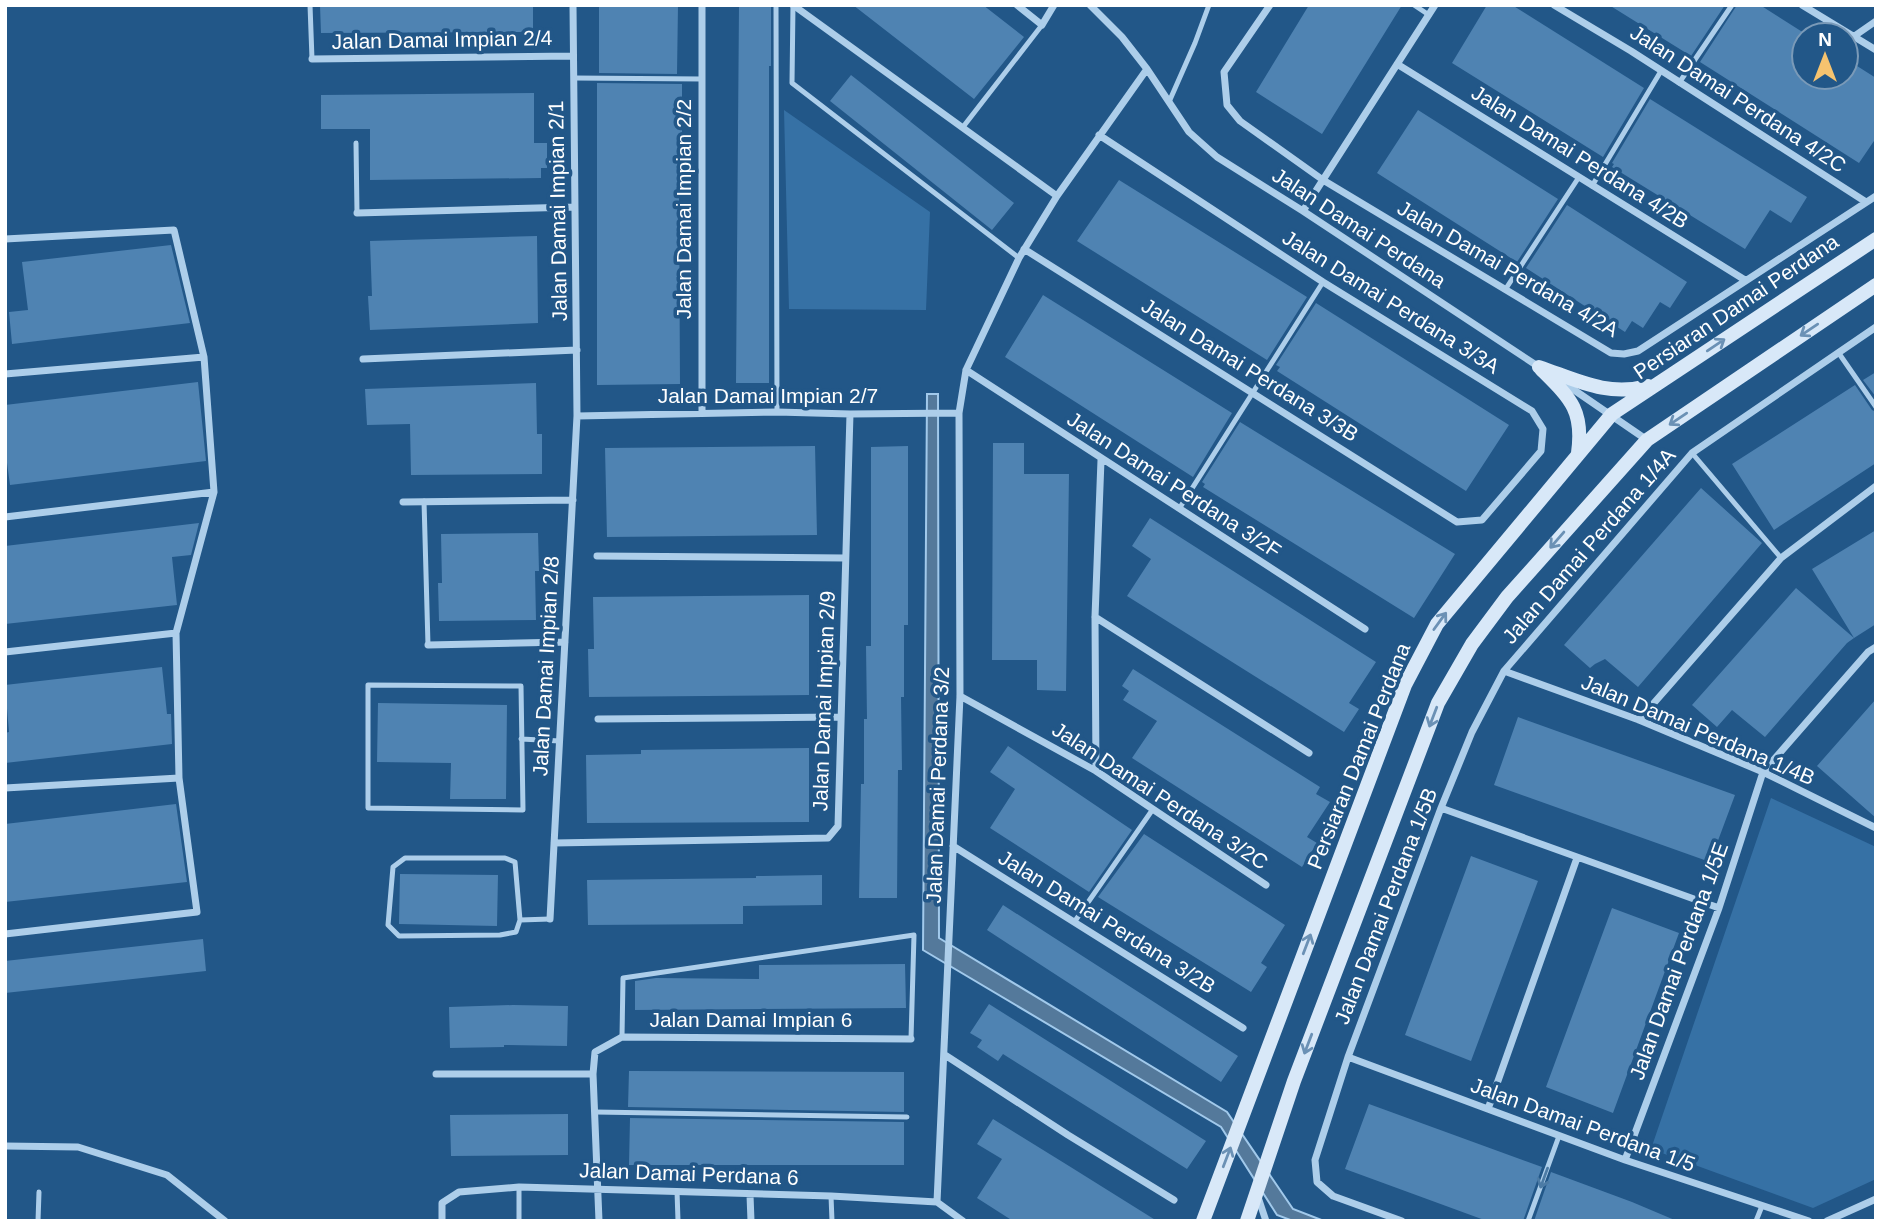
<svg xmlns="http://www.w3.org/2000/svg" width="1881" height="1226" font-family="Helvetica,sans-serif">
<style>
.green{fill:#3671a5}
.water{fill:#54799b;stroke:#a1c9eb;stroke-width:2}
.building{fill:#4f83b2}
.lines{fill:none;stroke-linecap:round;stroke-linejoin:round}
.service{stroke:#adceea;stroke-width:5}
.minor{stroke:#adceea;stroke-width:7}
.secondary{stroke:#d8e8f8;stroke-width:14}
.oneway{stroke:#6b91b5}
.oneway2{stroke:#4c7ba5}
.labels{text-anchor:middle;stroke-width:7;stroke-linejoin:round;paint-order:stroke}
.street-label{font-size:21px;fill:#fff;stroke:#225788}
</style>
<rect width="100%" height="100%" fill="#225788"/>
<!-- green -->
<path class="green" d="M784 110 930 212 926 310 789 309Z
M1771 798 1876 847V1179L1813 1208 1651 1149Z"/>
<!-- water -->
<path class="water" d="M927 394H938L939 938 1227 1112 1293 1209 1324 1221H1293L1277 1215 1221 1127 923 950Z"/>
<!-- building -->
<path class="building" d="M320 5H533V32L321 33Z
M599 5H678L677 74 599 73Z
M739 5H771V66H769V383H736Z
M853 5H983L1024 37 974 99Z
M1309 5H1402L1322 134 1256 92Z
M1487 5H1512L1644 88 1603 157 1452 63Z
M1609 5H1725L1691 56Z
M1737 5H1760L1804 33V77H1846V59L1876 78V138L1859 163 1700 62Z
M851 75 1014 203 992 230 830 101Z
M597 83 682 84V191H679L680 384 597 385Z
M534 93V143H547V168H541V178L370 180V129H321V95Z
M1650 99 1807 197 1791 223 1770 210 1745 249 1612 167 1614 164 1612 163Z
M1418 110 1558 199 1517 262 1377 173Z
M1119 180 1307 297 1267 360 1077 241Z
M1567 205 1687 282 1670 308 1660 302 1643 328 1632 321 1625 332 1526 268Z
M537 236 538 323 370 330 368 296H372L370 241Z
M171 245 190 323 12 344 9 312 28 310 22 262Z
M1043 295 1232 413 1193 477 1005 357Z
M1316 303 1509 425 1466 491 1277 371 1280 367 1276 365Z
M1876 372V397L1863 380Z
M198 382 206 461 10 485 5 448V405Z
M536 383 537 434H542V474L411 475 410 424 367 425 365 389Z
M1855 385 1872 410 1876 412V463L1774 530 1732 464Z
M1240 422 1455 554 1414 618 1203 487 1205 484 1202 482Z
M993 443H1024V474H1069L1066 691 1037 690V660H992Z
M815 446 817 535 607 537 605 448Z
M908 446V625H904V697H901L902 770H898L897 898H859L861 784H864V719H867L866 646H871V447Z
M1701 488 1762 543 1638 687 1605 659 1595 664 1590 668 1564 645Z
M1150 518 1376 662 1349 703 1359 709 1344 732 1127 596 1151 559 1132 546Z
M199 523 191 555 172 557 177 605 5 624V546Z
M1876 530V624L1854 638 1812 569Z
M538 533 539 571H535L536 620 439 621 438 583H442L441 534Z
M1796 588 1854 638 1847 643 1765 737 1732 710 1717 727 1692 705Z
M809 595V695L589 697 588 649H594L593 597Z
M162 667 167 714H171L172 744 5 763V733L9 732 5 685Z
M1133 669 1320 787 1316 794 1330 802 1307 837 1317 843 1302 867 1132 758 1157 721 1123 700 1129 691 1122 686Z
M1876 699V818L1817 766Z
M378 703 507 705 506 799H450L451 763 377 762Z
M1518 717 1735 795 1710 862 1494 785Z
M1008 746 1132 830 1089 892 990 828 1015 789 990 772Z
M809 748V822L587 823 586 755 641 754V750Z
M176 804 187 882 5 902V824Z
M1144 834 1285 925 1261 963 1267 967 1251 992 1098 897Z
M1471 856 1538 881 1471 1061 1405 1035Z
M400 874 498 875 497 926 399 924Z
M822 875V905L743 906V924L588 925 587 880 756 878V876Z
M1003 905 1238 1056 1221 1082 987 930Z
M1612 908 1679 933 1613 1113 1546 1087Z
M203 939 206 971 5 993V961Z
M905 964 906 1008 635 1010V981L656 978 759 979V965Z
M989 1004 1206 1141 1187 1169 1003 1054 998 1061 977 1047 982 1040 970 1033Z
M513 1005 568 1006 567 1046 504 1045V1047L450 1048 449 1007Z
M629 1071 904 1072V1112L628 1107Z
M1369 1104 1542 1167 1523 1221H1487L1345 1169Z
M568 1114V1155L451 1156 450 1115Z
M630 1118 904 1122V1165H629Z
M993 1119 1069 1166 1157 1221H1013L977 1198 1002 1159 977 1144Z
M1551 1172 1632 1202 1677 1221H1534Z"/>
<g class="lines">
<!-- service -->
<path class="service" d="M310 5 312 59
M776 5 777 412
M793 5 792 83 1019 258
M1414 5 1429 15
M574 78 702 79
M1679 83 1732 5
M1169 102 1195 43 1209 5
M963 127 1042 25
M356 143 357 213
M1592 186 1661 71
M1505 290 1579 177
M1838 352 1876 407
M1692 453 1781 558
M424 501 428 645
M1179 509 1323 282
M368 685 521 686 523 810 368 808Z
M521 739 560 741
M520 920 516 932 500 935 399 936 388 925 393 867 405 858H505L515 862 520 920 550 919
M1075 921 1153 809
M622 1037 623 978 914 935 911 1039
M595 1112 907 1117
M519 1187V1221
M677 1191 678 1221
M831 1196 832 1221
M38 1221 39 1192
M1528 1221 1559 1136
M1756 1221 1762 1206"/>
<!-- minor -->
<path class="minor" d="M793 5 1057 196
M1017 5 1042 25 1054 5
M1090 5 1122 37 1147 69 1189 132 1217 157 1303 211 1539 367
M1270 5 1224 72 1227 105 1240 121 1323 180 1611 353 1624 354 1638 351 1876 196
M1554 5 1631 51 1866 202
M1802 5 1876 50
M1853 37 1876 21
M312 59 573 56
M1397 64 1745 280
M1303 211 1435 5
M357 213 575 207
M5 239 174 230 204 357 214 492 176 633 179 778 197 912 5 934
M1024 249 1457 522 1482 520 1541 451 1543 429 1532 411 1323 282 1099 135
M363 359 577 350
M966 370 1365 629
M5 374 204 357
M1561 381 1647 440
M702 413V5
M577 416 777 412 850 414 959 413
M403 502 573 500
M5 517 214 492
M597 556 845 558
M1095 617 1309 753
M428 645 565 642
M5 652 176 633
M1504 671 1639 720 1763 772 1876 828
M960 696 1096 771 1266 885
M598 719 841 717
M1639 720 1781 558 1876 486
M1096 771 1095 617 1101 460
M5 788 179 778
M1441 808 1719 908
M554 843 828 838 838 826 850 414
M953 846 1243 1028
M550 919 577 416 573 5
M945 1055 1068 1135 1174 1200
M1348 1057 1625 1160 1809 1221
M436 1074H593
M1488 1109 1577 858
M5 1146 78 1147 167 1175 225 1221
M1625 1160 1719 908 1763 772 1868 652 1876 647
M750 1195 751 1221
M1258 1197 1266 1221
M937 1202 960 696 959 413 966 370 1019 258 1057 196 1147 69
M937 1202 963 1221
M442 1221V1203L459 1192 519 1187 831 1196 937 1202
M599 1221 593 1074 595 1052 622 1037 911 1039
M1402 1221 1333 1196 1317 1182 1315 1160 1348 1057 1441 808 1472 732 1504 671 1692 453 1876 327
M1827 1221 1876 1199"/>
<!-- secondary -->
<path class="secondary" d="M1539 367C1577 380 1607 397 1648 386
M1541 369C1570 398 1584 410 1578 453
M1203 1221 1405 685 1437 624 1612 414 1876 239
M1247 1221 1294 1081 1438 703 1472 644 1507 597 1647 440 1876 285"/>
</g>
<!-- one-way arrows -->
<defs><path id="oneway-shaft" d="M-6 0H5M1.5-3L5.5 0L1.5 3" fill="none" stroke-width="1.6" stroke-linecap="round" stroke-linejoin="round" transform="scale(1.75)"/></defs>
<g class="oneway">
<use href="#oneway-shaft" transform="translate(1809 330) rotate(146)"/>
<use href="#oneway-shaft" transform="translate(1716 345) rotate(-34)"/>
<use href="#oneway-shaft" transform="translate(1678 419) rotate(146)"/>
<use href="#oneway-shaft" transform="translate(1557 540) rotate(131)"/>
<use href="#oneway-shaft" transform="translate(1440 621) rotate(-54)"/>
<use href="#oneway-shaft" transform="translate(1433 717) rotate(111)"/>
<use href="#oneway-shaft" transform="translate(1307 944) rotate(-69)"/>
<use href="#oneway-shaft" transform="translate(1308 1044) rotate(111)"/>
<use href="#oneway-shaft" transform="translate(1227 1157) rotate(-69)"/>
</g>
<use class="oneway2" href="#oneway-shaft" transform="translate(1544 1178) rotate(110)"/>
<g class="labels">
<!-- street labels -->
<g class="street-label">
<text transform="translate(442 40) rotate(-1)" y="7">Jalan Damai Impian 2/4</text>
<text transform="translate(1738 99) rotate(33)" y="7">Jalan Damai Perdana 4/2C</text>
<text transform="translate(1580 157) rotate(32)" y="7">Jalan Damai Perdana 4/2B</text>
<text transform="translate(684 209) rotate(-90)" y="7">Jalan Damai Impian 2/2</text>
<text transform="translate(558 211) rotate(-91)" y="7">Jalan Damai Impian 2/1</text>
<text transform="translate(1359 228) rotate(33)" y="7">Jalan Damai Perdana</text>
<text transform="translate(1508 269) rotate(30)" y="7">Jalan Damai Perdana 4/2A</text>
<text transform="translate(1391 302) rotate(32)" y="7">Jalan Damai Perdana 3/3A</text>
<text transform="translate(1736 307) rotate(-34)" y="7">Persiaran Damai Perdana</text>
<text transform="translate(1250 370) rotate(32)" y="7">Jalan Damai Perdana 3/3B</text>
<text x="768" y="403">Jalan Damai Impian 2/7</text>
<text transform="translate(1174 485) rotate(33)" y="7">Jalan Damai Perdana 3/2F</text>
<text transform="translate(1589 546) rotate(-49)" y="7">Jalan Damai Perdana 1/4A</text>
<text transform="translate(546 666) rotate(-87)" y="7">Jalan Damai Impian 2/8</text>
<text transform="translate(824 701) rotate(-88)" y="7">Jalan Damai Impian 2/9</text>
<text transform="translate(1698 730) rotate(23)" y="7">Jalan Damai Perdana 1/4B</text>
<text transform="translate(1359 756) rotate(-68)" y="7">Persiaran Damai Perdana</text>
<text transform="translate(938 785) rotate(-88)" y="7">Jalan Damai Perdana 3/2</text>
<text transform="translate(1160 796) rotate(33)" y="7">Jalan Damai Perdana 3/2C</text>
<text transform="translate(1386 906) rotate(-69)" y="7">Jalan Damai Perdana 1/5B</text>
<text transform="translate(1107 922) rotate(32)" y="7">Jalan Damai Perdana 3/2B</text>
<text transform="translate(1679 961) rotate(-70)" y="7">Jalan Damai Perdana 1/5E</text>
<text x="751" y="1027">Jalan Damai Impian 6</text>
<text transform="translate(1583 1125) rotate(20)" y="7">Jalan Damai Perdana 1/5</text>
<text transform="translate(689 1174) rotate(2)" y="7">Jalan Damai Perdana 6</text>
</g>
</g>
<!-- border -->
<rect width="1881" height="1226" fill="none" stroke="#ffffff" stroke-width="14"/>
<!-- north arrow -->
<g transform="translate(1825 56)"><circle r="33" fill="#225788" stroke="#7a9ab8" stroke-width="2"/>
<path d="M0-5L12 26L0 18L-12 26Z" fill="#f6c36f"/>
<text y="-10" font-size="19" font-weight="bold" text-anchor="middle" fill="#ffffff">N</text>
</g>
</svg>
